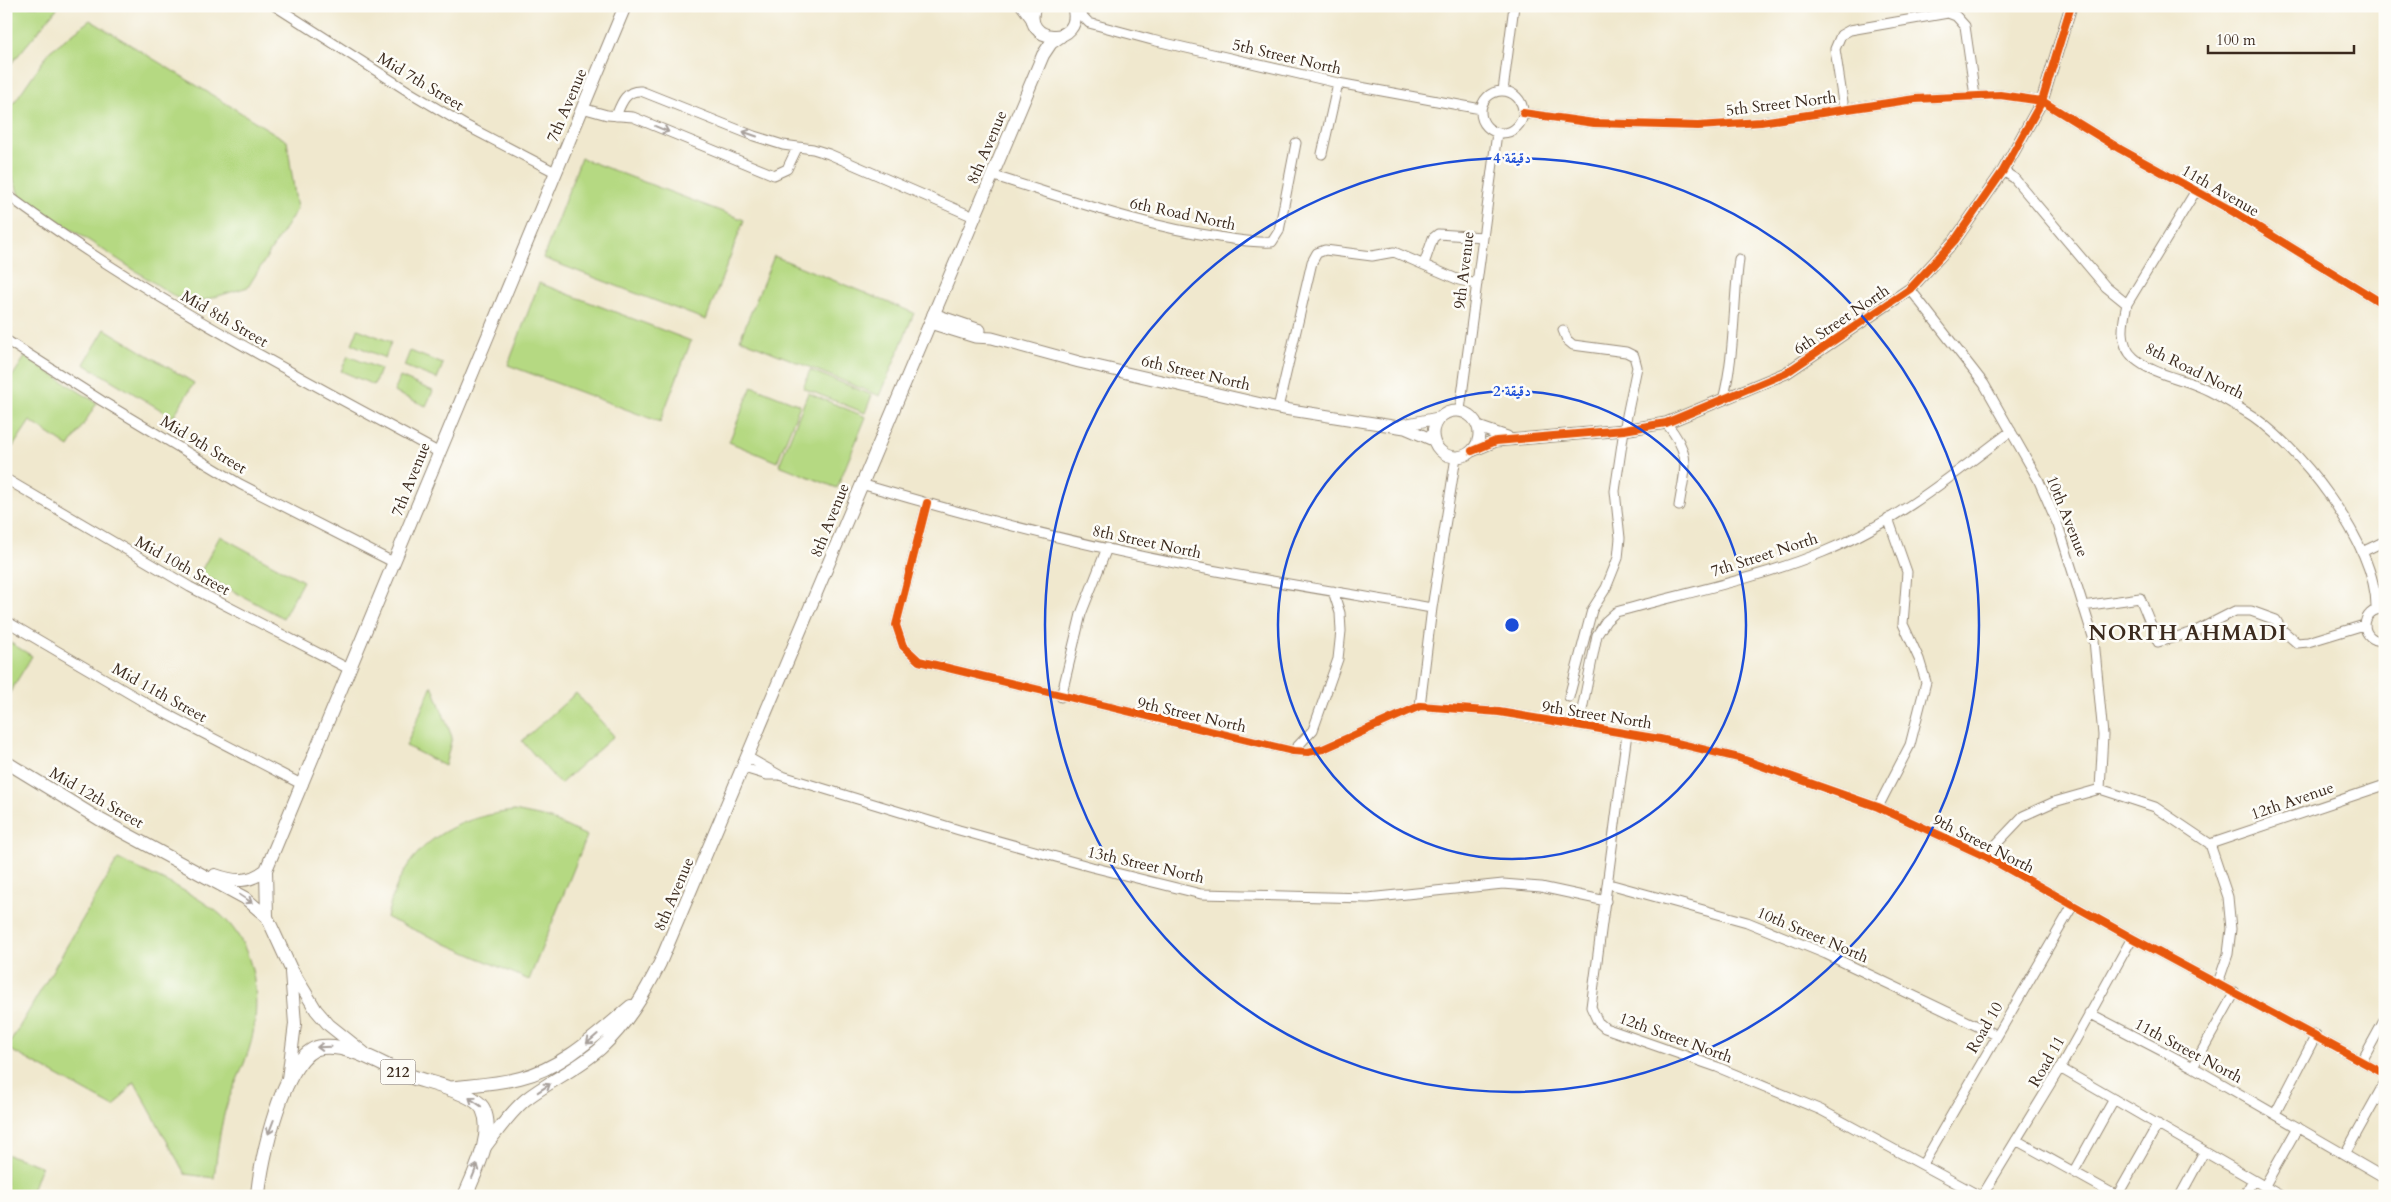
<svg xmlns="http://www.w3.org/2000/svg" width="2391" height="1202" font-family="Cardo,Amiri,serif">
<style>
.green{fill:#b5d982;stroke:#788250}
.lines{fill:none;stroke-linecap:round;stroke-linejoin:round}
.minor-casing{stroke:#968976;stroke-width:11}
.tertiary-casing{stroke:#968976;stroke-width:13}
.secondary-casing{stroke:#968976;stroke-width:14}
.primary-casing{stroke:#968976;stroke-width:16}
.minor{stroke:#fff;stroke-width:9}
.tertiary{stroke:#fff;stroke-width:11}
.secondary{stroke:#fff;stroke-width:12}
.primary{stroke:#fff;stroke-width:14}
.cycleway-casing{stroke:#fdfcf7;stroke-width:11}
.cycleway{stroke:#e8590c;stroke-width:8}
.oneway{stroke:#a79f9a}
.ring{fill:none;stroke:#1d4ed8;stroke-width:2.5}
.labels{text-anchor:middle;stroke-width:5;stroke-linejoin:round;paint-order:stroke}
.shield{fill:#fdfcf7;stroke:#75695f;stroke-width:1}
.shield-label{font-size:15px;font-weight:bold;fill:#3b2a1e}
.street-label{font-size:16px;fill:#3b2a1e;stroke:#fdfcf7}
.district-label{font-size:21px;font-weight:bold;letter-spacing:1px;fill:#3b2a1e;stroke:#fdfcf7}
.centre{fill:#1d4ed8;stroke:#fdfcf7;stroke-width:2.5}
.ring-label{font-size:15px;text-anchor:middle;font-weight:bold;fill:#1d4ed8;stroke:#fdfcf7;stroke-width:5;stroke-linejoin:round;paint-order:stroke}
</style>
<rect width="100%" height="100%" fill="#fdfcf7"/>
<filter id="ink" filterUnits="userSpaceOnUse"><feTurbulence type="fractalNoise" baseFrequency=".02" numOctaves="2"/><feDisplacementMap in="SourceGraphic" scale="10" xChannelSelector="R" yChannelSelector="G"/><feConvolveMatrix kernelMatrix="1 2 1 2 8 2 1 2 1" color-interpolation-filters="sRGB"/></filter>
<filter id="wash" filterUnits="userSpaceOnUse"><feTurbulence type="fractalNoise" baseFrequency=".0096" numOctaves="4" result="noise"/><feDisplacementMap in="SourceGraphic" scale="20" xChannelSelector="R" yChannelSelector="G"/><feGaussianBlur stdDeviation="1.12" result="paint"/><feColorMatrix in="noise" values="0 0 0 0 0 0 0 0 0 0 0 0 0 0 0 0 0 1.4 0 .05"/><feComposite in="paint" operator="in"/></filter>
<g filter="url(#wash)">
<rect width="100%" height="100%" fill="#f0e8ce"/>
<!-- green -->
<path class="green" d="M6 6H59L6 70Z
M90 20 287 141 297 209 248 287 188 305 19 195 6 158V114L50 51Z
M581 158 744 220 706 320 543 258Z
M774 256 914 313 880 396 740 339Z
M539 283 691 341 660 422 508 365Z
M105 329 194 383 173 417 84 364Z
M358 329 391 342 385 358 352 344Z
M410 351 443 364 437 379 404 366Z
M348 356 380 369 374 385 341 371Z
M25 357 97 403 69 447 30 421 6 457V386Z
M810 370 872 395 865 413 803 388Z
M400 377 433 391 426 406 394 392Z
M752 386 800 405 777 462 729 442Z
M808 393 866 417 837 488 779 465Z
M220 536 303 581 283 618 200 573Z
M6 640 32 656 6 699Z
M432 685 452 737 445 766 406 746Z
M576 693 614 736 560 784 522 741Z
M514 811 548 818 587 836 529 980 387 918C400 849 448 818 514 811Z
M118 859C151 875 187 889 216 911 259 944 264 1011 246 1058 240 1076 230 1092 225 1111 219 1133 217 1156 214 1178L185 1174 134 1081 114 1107 7 1048Z
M6 1154 41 1166 30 1196H6Z"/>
</g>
<g filter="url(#ink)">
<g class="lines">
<!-- minor casing -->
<g class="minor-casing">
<path id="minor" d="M275 6 411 93 465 125 555 172
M1021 6 1033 22
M1073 6 1089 23 1152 40 1338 83 1481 109
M1503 91 1514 6
M1481 112a21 21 0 1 1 42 0a21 21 0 1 1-42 0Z
M582 108 607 115 633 117 774 175 787 169 797 148
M1844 109 1835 49 1841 35 1850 30 1948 13 1956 16 1965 26 1975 96
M1523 113 1594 123 1698 126 1761 122 1915 99 2000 95 2042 101 2120 149 2227 208 2385 305
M616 116C621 104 625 90 641 91L754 136 783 145 813 149 829 154 974 217
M1322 154 1338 83
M2003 171 2014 178 2106 287 2127 304
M991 175C1066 198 1141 226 1219 237 1237 240 1254 243 1272 242L1279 231 1296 143
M2195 192 2127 304C2123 321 2118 344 2134 358 2151 373 2175 377 2196 385 2212 391 2228 401 2243 410 2297 441 2378 545 2376 609
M6 194C141 295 291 372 438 452
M1424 264 1433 238 1438 234 1483 237
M1910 289 1984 384 2038 479 2058 525 2094 640 2103 735 2100 789
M1563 330 1567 340 1573 345 1626 352 1634 356 1637 367 1624 430 1615 491 1620 538 1618 558 1606 588 1592 610 1569 697
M6 340 102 401 240 484 393 562
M1723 400C1735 355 1733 305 1739 259
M1278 408 1312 262 1317 253 1325 250 1372 256 1394 252 1459 280 1477 284
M1460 410 1497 133
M1666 423C1693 455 1685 468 1679 506
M6 479 190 587 349 669
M861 484C979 519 1100 550 1222 572 1292 585 1362 596 1432 608
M927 503 896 625 903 646 919 661 1293 751 1308 752 1323 749 1420 706 1499 712 1660 739 1739 758 1878 807 1985 856 2132 938 2385 1074
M2362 552 2385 541
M2083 606 2140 598 2158 642 2194 632 2235 611H2251L2276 620 2282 630 2297 643 2308 642 2364 625
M2385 609C2359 607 2358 643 2385 641
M6 621 151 706 303 785
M1061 697 1081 614 1107 548
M1420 706 1432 608 1456 457
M1579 725 1597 635 1606 621 1616 612C1685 593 1757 579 1823 552 1893 524 1952 476 2011 431
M1627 733 1591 1007 1598 1022 1605 1028 1717 1067 1821 1110 1980 1196
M1293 751 1313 730 1338 659 1341 631 1340 613 1333 591
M749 758 779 775
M744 768 767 775H779L959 830 1092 867 1201 894 1368 898 1503 884 1541 887 1606 901
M1878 807 1910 745 1926 682 1919 659 1903 624 1907 572 1888 518
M2210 844 2385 785
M1985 856 2023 816 2054 802 2100 789 2155 807 2210 844 2228 897 2231 929 2228 954 2218 983
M1609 884 1747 922 1826 954 1996 1035
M2089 1013 2193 1067 2385 1178
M2362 1061 2385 1019
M2193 1067 2235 992
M2060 1068 2281 1196
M2275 1114 2316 1035
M2016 1140 2117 1196
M2345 1154 2385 1082
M1923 1164 2073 905
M2074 1171 2114 1099
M2264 1187 2298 1127
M1982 1196 2060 1068 2132 938
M2117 1196 2158 1124
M2180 1196 2204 1152
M2244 1196 2253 1180"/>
</g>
<!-- tertiary casing -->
<g class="tertiary-casing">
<path id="tertiary" d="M933 314 980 330
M930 323 975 337 992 338 1079 362 1278 408 1405 428 1433 440
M1433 434a23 23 0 1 1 46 0a23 23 0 1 1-46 0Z
M1403 425 1438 418
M1478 427 1507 437
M1472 451 1496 441 1624 430 1666 423 1786 373 1910 289 1955 240 2003 171 2042 101 2071 6"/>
</g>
<!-- secondary casing -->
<g class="secondary-casing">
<path id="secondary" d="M1035 6C1019 44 1086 48 1073 6
M6 762 99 819 245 898 267 917
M215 875C235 882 249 883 266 870
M364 1053 329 1025 316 1010 290 967 267 917 266 870 625 6
M288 1079 295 1024 291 972
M448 1088C472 1085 496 1084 520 1078 564 1067 597 1034 631 1006
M485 1147C498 1130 509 1114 525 1100 549 1081 578 1069 601 1048 627 1024 644 995 660 963L1043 55 1051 43 1061 36"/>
</g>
<!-- primary casing -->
<g class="primary-casing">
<path id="primary" d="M258 1196C260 1163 284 1050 322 1047 356 1044 385 1069 415 1078 431 1083 475 1093 483 1109 495 1134 475 1172 465 1196"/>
</g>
<!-- minor -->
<use href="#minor" class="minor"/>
<!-- tertiary -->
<use href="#tertiary" class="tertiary"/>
<!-- secondary -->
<use href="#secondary" class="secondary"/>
<!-- primary -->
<use href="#primary" class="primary"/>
<!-- cycleway casing -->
<g class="cycleway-casing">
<path id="cycleway" d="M1523 113 1594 123 1698 126 1761 122 1915 99 2000 95 2042 101 2120 149 2227 208 2385 305
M1472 451 1496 441 1624 430 1666 423 1786 373 1910 289 1955 240 2003 171 2042 101 2071 6
M927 503 896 625 903 646 919 661 1293 751 1308 752 1323 749 1420 706 1499 712 1660 739 1739 758 1878 807 1985 856 2132 938 2385 1074"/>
</g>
<!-- cycleway -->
<use href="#cycleway" class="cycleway"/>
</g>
<!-- one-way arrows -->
<defs><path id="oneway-shaft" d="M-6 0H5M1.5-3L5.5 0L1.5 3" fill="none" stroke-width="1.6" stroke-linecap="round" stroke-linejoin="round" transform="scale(1.25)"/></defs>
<g class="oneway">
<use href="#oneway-shaft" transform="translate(662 129) rotate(23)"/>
<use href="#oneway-shaft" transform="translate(750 134) rotate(-161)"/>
<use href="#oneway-shaft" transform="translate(246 899) rotate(33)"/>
<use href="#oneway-shaft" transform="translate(592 1039) rotate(139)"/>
<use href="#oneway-shaft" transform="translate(324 1047) rotate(178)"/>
<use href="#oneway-shaft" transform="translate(544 1088) rotate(-33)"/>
<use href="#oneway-shaft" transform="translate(475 1102) rotate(-145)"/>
<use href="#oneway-shaft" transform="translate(271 1127) rotate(111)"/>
<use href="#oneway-shaft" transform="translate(475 1171) rotate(-68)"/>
</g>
</g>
<!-- distance rings -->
<g class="ring">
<circle cx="1512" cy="625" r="234"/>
<circle cx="1512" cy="625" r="467"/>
</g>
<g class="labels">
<!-- shield labels -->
<rect class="shield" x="380.5" y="1059.5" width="35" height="25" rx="4"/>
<g class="shield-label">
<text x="398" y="1077">212</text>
</g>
<!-- street labels -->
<g class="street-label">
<text transform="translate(1287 56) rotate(13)" y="6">5th Street North</text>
<text transform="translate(421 81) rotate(31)" y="6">Mid 7th Street</text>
<text transform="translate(1781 103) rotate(-7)" y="6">5th Street North</text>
<text transform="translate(566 105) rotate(-67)" y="6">7th Avenue</text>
<text transform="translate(986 147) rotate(-67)" y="6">8th Avenue</text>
<text transform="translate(2221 190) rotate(30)" y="6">11th Avenue</text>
<text transform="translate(1183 213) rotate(12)" y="6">6th Road North</text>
<text transform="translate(1463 270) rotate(-83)" y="6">9th Avenue</text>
<text transform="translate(225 318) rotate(30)" y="6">Mid 8th Street</text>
<text transform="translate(1841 319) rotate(-34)" y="6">6th Street North</text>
<text transform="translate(2195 370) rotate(26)" y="6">8th Road North</text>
<text transform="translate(1196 372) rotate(13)" y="6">6th Street North</text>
<text transform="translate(204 444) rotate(31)" y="6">Mid 9th Street</text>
<text transform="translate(410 479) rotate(-68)" y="6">7th Avenue</text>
<text transform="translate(2068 516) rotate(68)" y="6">10th Avenue</text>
<text transform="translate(829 520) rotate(-68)" y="6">8th Avenue</text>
<text transform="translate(1147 541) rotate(12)" y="6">8th Street North</text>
<text transform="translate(1764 554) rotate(-18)" y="6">7th Street North</text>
<text transform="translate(183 565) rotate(29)" y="6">Mid 10th Street</text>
<text transform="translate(160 692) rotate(29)" y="6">Mid 11th Street</text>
<text transform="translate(1192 714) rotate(13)" y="6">9th Street North</text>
<text transform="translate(1597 714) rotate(9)" y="6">9th Street North</text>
<text transform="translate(97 797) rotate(30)" y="6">Mid 12th Street</text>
<text transform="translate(2292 800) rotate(-19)" y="6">12th Avenue</text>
<text transform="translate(1984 843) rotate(27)" y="6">9th Street North</text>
<text transform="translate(1146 864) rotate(13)" y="6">13th Street North</text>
<text transform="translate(673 894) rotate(-67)" y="6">8th Avenue</text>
<text transform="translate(1813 934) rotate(23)" y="6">10th Street North</text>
<text transform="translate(1984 1027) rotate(-60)" y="6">Road 10</text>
<text transform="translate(1676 1037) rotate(20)" y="6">12th Street North</text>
<text transform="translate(2189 1050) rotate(28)" y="6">11th Street North</text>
<text transform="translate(2046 1061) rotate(-60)" y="6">Road 11</text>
</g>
<!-- district labels -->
<g class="district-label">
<text x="2188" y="640">NORTH AHMADI</text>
</g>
</g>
<circle cx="1512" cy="625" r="8" class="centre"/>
<g class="ring-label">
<text x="1512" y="163">4 دقيقة</text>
<text x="1512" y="396">2 دقيقة</text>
</g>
<!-- margin -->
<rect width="2391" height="1202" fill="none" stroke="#fdfcf7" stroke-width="25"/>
<!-- scale -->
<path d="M2208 45v8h146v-8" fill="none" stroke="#3b2a1e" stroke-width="2.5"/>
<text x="2216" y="45" font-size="15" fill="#3b2a1e" stroke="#fdfcf7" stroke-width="4" paint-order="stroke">100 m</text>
</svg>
